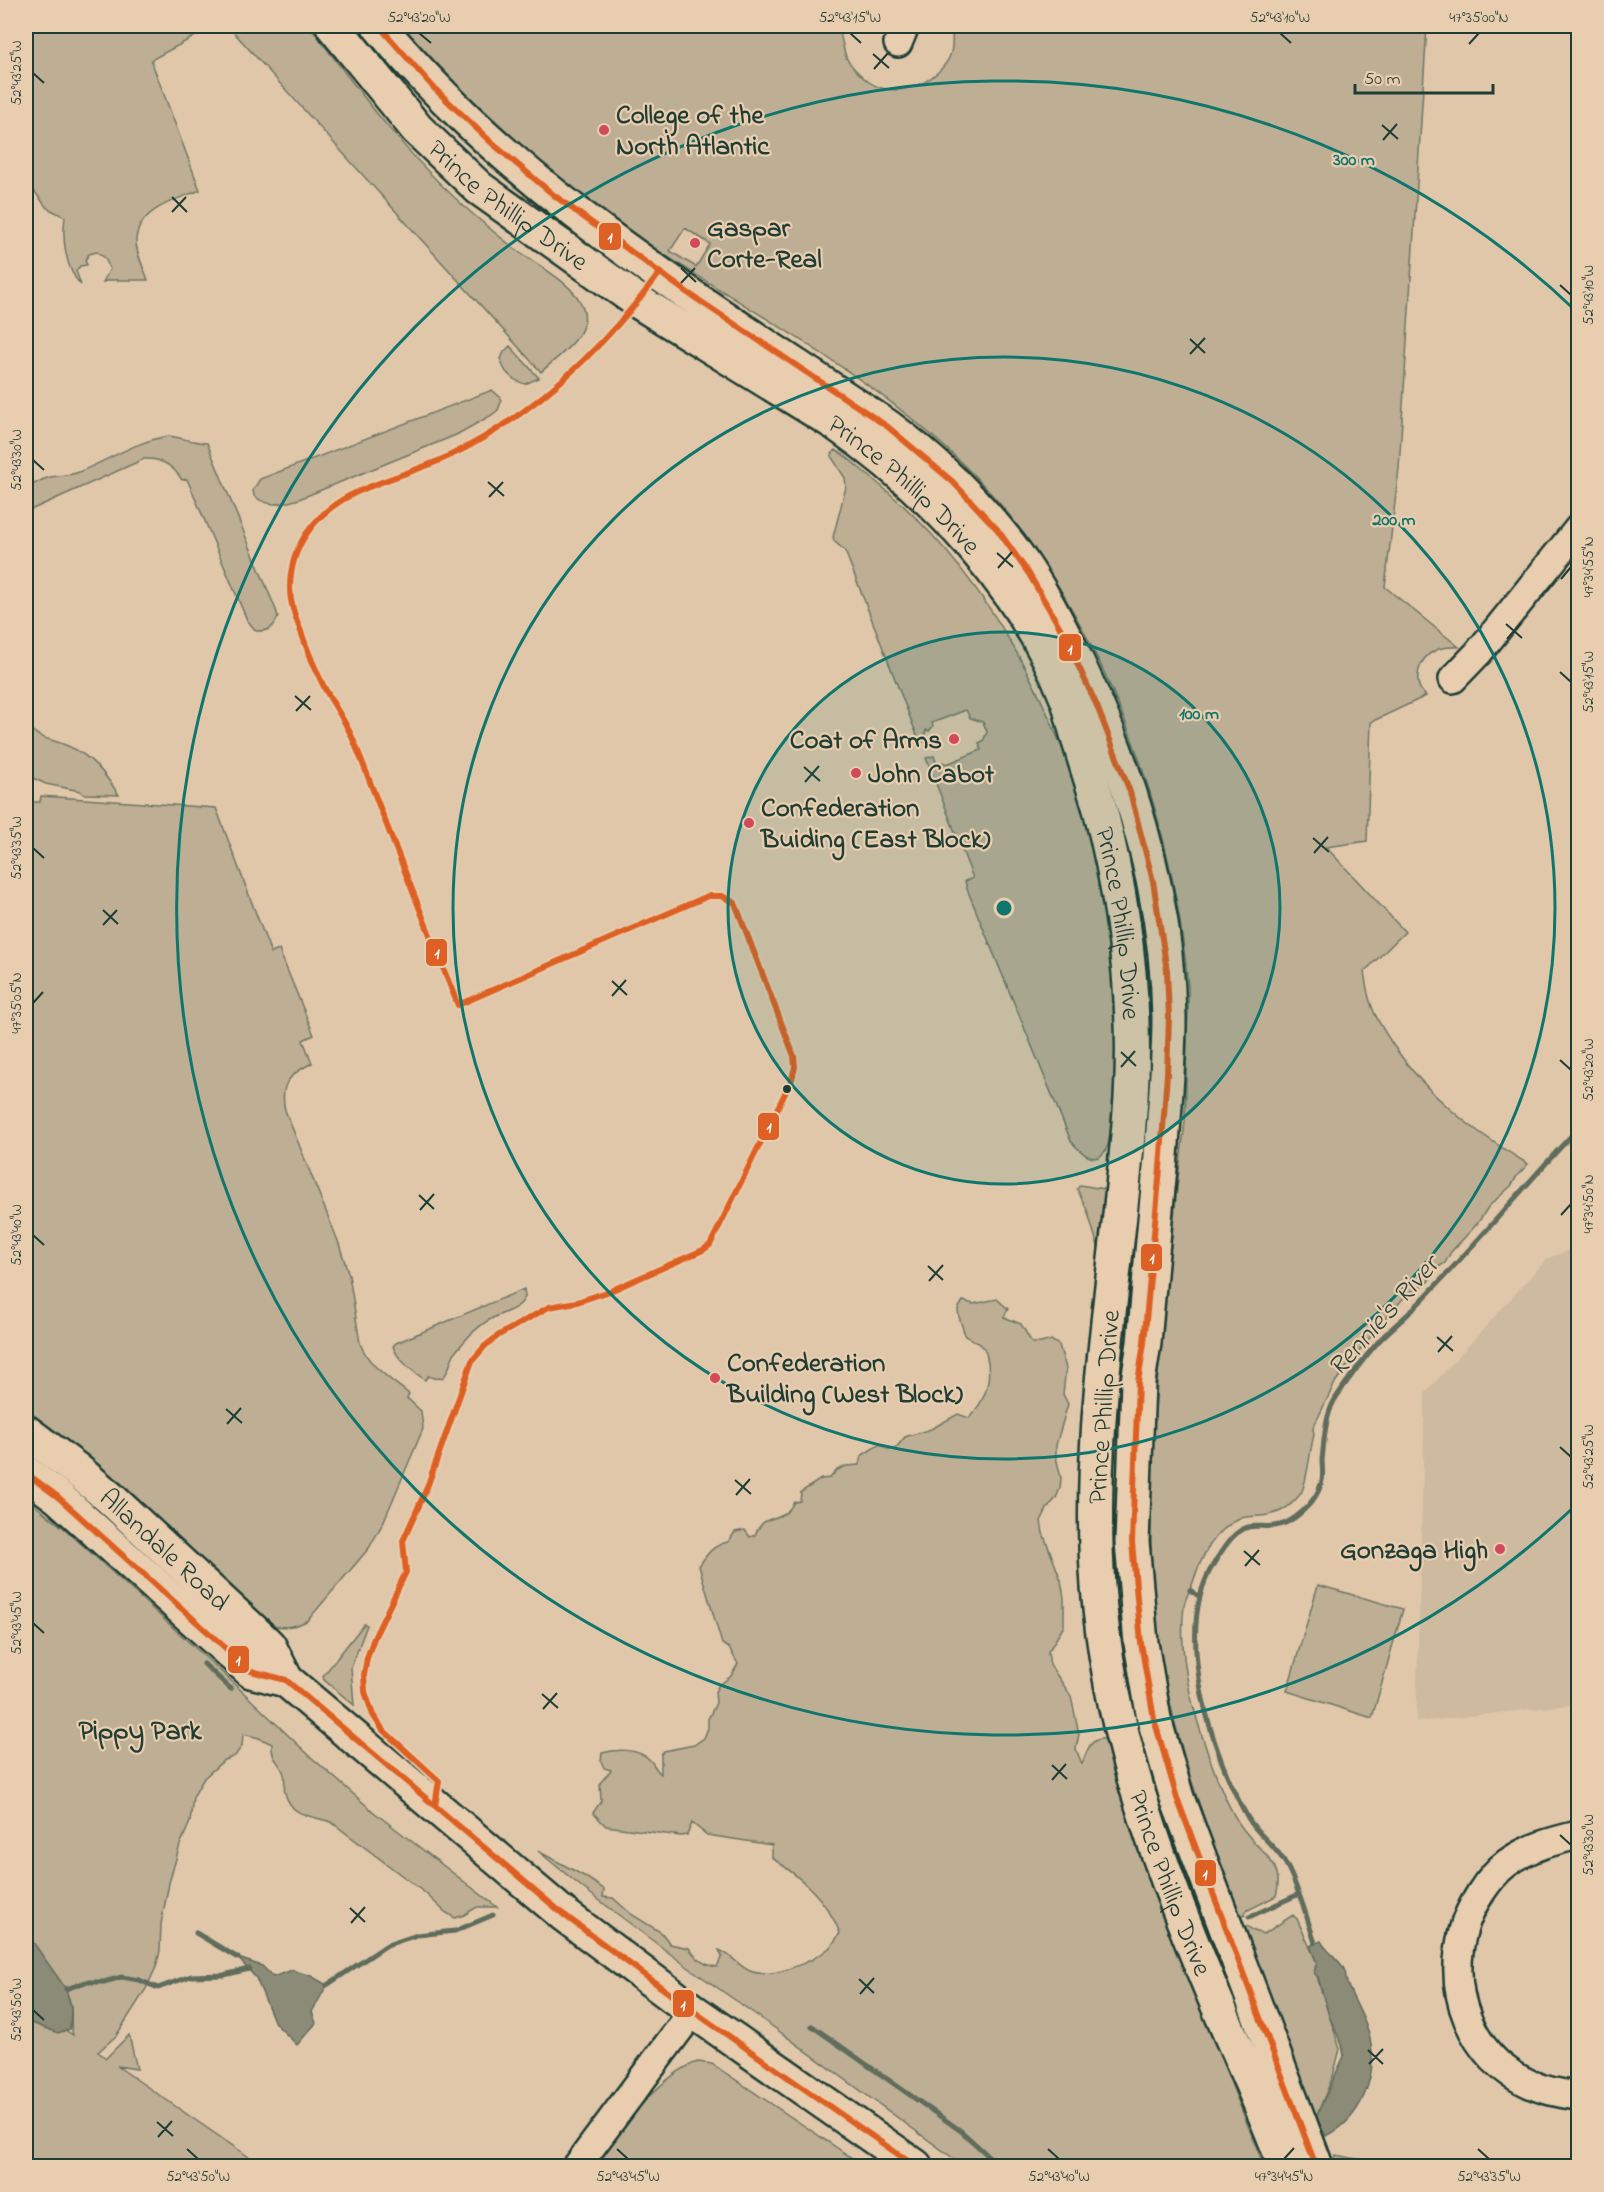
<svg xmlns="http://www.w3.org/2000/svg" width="1604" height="2192" font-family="'Indie Flower',sans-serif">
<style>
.built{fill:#ceba9f}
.green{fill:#bdae94;stroke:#6e7664;stroke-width:1.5;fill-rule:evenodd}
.water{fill:#8c8b77;stroke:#606c5c;stroke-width:1.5}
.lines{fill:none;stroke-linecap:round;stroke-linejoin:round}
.stream{stroke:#606c5c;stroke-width:5}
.minor-casing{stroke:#1f3d34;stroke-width:32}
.major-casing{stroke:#1f3d34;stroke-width:38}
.minor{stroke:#e8cdaf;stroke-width:27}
.major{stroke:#e8cdaf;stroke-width:33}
.bus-1-casing{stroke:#e8cdaf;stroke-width:10}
.bus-1{stroke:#dd6124;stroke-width:6}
.ticks{fill:none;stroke:#1f3d34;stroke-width:2}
.ring{fill:none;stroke:#0f766e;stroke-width:3}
.poi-dot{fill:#d1495b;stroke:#e8cdaf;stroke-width:2}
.bus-dot{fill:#1f3d34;stroke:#e8cdaf;stroke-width:2}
.labels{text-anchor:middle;stroke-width:4.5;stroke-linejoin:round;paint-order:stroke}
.poi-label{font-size:27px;font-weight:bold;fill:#1f3d34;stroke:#e8cdaf;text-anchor:start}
.street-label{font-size:27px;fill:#1f3d34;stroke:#e8cdaf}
.water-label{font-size:28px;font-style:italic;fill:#2a453b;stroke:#e8cdaf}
.neighbourhood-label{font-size:28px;font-weight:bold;fill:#1f3d34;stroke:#e8cdaf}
.centre{fill:#0f766e;stroke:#e8cdaf;stroke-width:3}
.ring-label{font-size:18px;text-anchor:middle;font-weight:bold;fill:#0f766e;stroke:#e8cdaf;stroke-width:4.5;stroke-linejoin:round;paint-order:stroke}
.line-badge{stroke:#e8cdaf;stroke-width:2}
.badge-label{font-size:16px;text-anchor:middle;font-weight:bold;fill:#fff}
.neatline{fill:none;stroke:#1f3d34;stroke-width:2}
.ticks-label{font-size:15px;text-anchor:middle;fill:#1f3d34}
</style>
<rect width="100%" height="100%" fill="#e0c7aa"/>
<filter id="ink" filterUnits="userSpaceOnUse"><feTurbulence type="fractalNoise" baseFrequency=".0167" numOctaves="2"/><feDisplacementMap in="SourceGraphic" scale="12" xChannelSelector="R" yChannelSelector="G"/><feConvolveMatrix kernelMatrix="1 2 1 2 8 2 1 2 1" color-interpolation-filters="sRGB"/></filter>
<g filter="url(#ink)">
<!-- built -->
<path class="built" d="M1578 1247V1704L1416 1722 1425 1393 1548 1258Z"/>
<!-- green -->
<path class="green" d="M26 26H214L151 60 200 190C176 200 140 208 136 239 135 252 144 268 148 280H110L103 282 110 269 105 258 97 252 89 254 85 260 87 265 80 266 76 271 81 285C65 269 62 238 65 217L47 208 26 180Z
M228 26H310C363 98 417 169 487 226 497 235 508 243 519 252 538 265 576 285 583 308 592 335 558 356 541 372Z
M402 26H833C844 33 841 47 847 59 851 66 862 77 869 82 896 100 935 84 949 58 954 49 952 35 952 26H1427L1399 468 1385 587 1459 647C1451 647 1444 646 1436 650 1418 658 1411 683 1426 696L1371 722 1367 841 1326 847 1405 932 1364 972C1366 983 1367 994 1371 1004 1375 1018 1385 1032 1393 1045 1430 1099 1472 1130 1528 1164L1517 1176 1511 1186 1489 1206 1477 1224 1451 1252 1445 1263 1435 1269 1428 1282 1407 1294 1375 1331 1336 1381 1313 1428 1314 1435C1310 1448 1307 1484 1301 1493 1290 1508 1278 1515 1260 1516 1254 1517 1247 1516 1242 1518 1213 1530 1201 1557 1192 1585 1189 1592 1185 1599 1184 1606 1177 1660 1195 1719 1214 1770 1221 1789 1234 1819 1247 1834 1264 1855 1285 1865 1276 1896L1246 1911 1245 1915 1240 1917C1202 1816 1163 1712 1154 1603 1143 1464 1163 1326 1177 1188 1179 1166 1183 1143 1185 1121 1186 1095 1186 1068 1187 1042 1187 1024 1189 1004 1188 986 1174 828 1118 666 1025 536 928 400 771 327 636 236 548 177 472 105 402 26ZM685 228 710 244 696 267 670 251Z
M510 346 539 378 525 384C512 380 503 373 501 359L504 352Z
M492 390 500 397 501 402 498 410 492 415 456 435 299 499C282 504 269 508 254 496L253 490 260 479Z
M169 436C182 438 194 442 207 443L276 610 278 617C273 629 269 631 256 631L247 620 187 479 182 480C173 465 161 458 144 459L26 512V488C34 484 42 479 51 477 60 475 69 476 79 472 109 460 136 441 169 436Z
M835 450C843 453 850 460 857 466 877 482 896 498 915 517 1004 606 1063 726 1094 848 1098 867 1100 887 1103 906 1107 927 1112 948 1114 969 1117 1010 1116 1051 1115 1091 1114 1119 1112 1190 1071 1141L967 889 965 881 973 878 926 758 934 756 936 762 940 765 942 762 947 764 981 750 979 743 983 741 987 732 983 722 970 718 966 710 932 723 933 726 929 731 926 730 925 734 927 740 920 743 845 551 834 541 833 537 846 487 845 478 831 456Z
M26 725C43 742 48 737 68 746 92 756 105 774 119 795L83 794 80 791 46 784 26 775Z
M41 796 216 808 271 953 279 950 314 1035 303 1040 312 1063C290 1074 279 1084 285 1110L338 1241 349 1275 360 1343C368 1366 391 1379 409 1394L407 1398 421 1411 423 1429 383 1523 369 1548 308 1620C297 1627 280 1629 268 1624L102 1468 26 1411V802H40Z
M1080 1185 1104 1189 1106 1191 1100 1253 1087 1210 1077 1189Z
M524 1289 525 1297C520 1310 502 1312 491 1319 483 1323 475 1330 469 1336 464 1342 458 1348 454 1354 447 1368 449 1385 428 1376L425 1380C414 1372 397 1360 393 1346L396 1343Z
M997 1299 1008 1309 1004 1317 1021 1324 1032 1343H1041L1051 1340 1059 1345 1066 1368 1063 1394 1068 1404 1056 1445V1457L1061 1478 1060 1488 1056 1498 1047 1509 1041 1521 1043 1533 1061 1580 1064 1598V1626L1048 1652 1050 1665 1071 1696 1079 1734 1076 1749 1082 1764C1087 1750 1090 1737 1107 1739L1136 1845 1264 2166H964L765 2021 685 1965 583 1888 538 1851 584 1876 604 1889 603 1897 613 1898 631 1914 662 1933 670 1944 689 1948C697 1959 703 1965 717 1967L722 1956 719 1950C731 1954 738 1966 750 1971 770 1980 813 1962 829 1948 833 1944 837 1938 840 1933 827 1900 801 1877 772 1858V1845L707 1835 692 1823 687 1835 681 1836 606 1826 593 1813 601 1801 600 1783 611 1770 604 1768 601 1761 602 1753C616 1749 637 1748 649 1759 654 1764 656 1770 661 1774V1754L664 1751 694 1745 704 1738 708 1728V1719L716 1703 715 1692 718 1686 731 1676 738 1664 729 1648 722 1644 699 1566C707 1554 713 1545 728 1542L735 1532 745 1530 750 1537 755 1535C763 1516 770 1522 785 1513 789 1511 792 1505 794 1502L800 1501 801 1492 821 1479 830 1478 837 1470 846 1466 859 1465 861 1456 880 1444 887 1449H895L905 1437 931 1429 958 1414 969 1418C985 1401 992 1380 987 1357 986 1353 985 1348 981 1345 977 1341 970 1339 965 1336 963 1326 958 1319 958 1309L963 1301 973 1304Z
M26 1498 67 1531 100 1561 225 1675 311 1757 375 1813 497 1907H477L464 1915 455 1918 445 1912 425 1893 331 1822C311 1815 292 1818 285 1793 283 1787 286 1780 284 1774 280 1761 271 1761 272 1744L259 1738 243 1734 242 1746 235 1756 223 1761 204 1778 193 1797 190 1822 180 1845 169 1883 161 1924 160 1951 156 1967 146 1989 116 2036 98 2052 106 2058 129 2035 137 2069 117 2066 262 2166H26ZM45 1960C55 1975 68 1988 71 2007 72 2017 70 2026 73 2035L49 2019Z
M1318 1585 1403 1609 1372 1718 1287 1691Z
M364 1624 367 1625 351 1668 354 1705 324 1680 323 1676Z
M1293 1915 1297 1919 1317 1963 1315 1968 1320 1987 1340 2049 1333 2076 1316 2117 1243 1927 1247 1926 1254 1931 1264 1934Z
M698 2062 712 2064 864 2166H591C614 2136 662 2072 698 2062Z
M1335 2155 1397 2166H1333Z"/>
<!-- water -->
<path class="water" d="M29 1906 28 1935 66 1989 71 2008 70 2029 58 2033 26 2021V1908Z
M1321 1941C1327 1952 1339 1959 1344 1969 1346 1973 1346 1979 1347 1983 1354 2002 1366 2019 1370 2039 1378 2076 1361 2120 1326 2136L1316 2117 1344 2056 1342 2045 1329 2016 1318 1977 1314 1973 1317 1963 1310 1946Z
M238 1958 262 1966 273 1977 292 1970 311 1976 327 1985 312 2012 316 2023 297 2045 275 2023 256 1978Z"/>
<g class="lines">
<!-- stream -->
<path class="stream" d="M1190 1590 1200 1597
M204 1664 231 1689
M1249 1917 1299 1894
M196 1933 238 1958
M1315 1943C1307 1918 1300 1892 1288 1868 1279 1848 1259 1837 1248 1818 1212 1755 1172 1632 1213 1565 1219 1555 1227 1541 1237 1533 1250 1522 1260 1528 1275 1526 1293 1524 1316 1502 1321 1484 1324 1477 1322 1467 1322 1460 1324 1442 1325 1417 1334 1401 1343 1386 1367 1354 1379 1341 1390 1329 1404 1319 1415 1307 1469 1253 1518 1193 1570 1137L1578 1132
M327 1985 387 1945 417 1935 455 1931 493 1915
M66 1989 86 1982H104L122 1977 139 1980 158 1988 191 1976 224 1975 249 1969
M812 2026 961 2131 995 2162 1008 2166"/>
<!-- minor casing -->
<g class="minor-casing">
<path id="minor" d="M898 43 905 26
M1453 679 1478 653 1578 529
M1578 1835C1553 1841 1529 1847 1507 1863 1488 1877 1469 1908 1463 1931 1447 1992 1470 2057 1530 2084 1545 2091 1562 2094 1578 2096
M577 2166 693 2011"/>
</g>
<!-- major casing -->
<g class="major-casing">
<g id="major">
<path id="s1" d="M333 26 417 129 479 188 639 302 835 423C933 491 1025 589 1068 701 1072 713 1074 726 1078 737 1085 762 1093 785 1100 809 1125 905 1137 999 1131 1098 1120 1260 1086 1423 1098 1586 1109 1740 1167 1887 1227 2027 1247 2073 1268 2119 1285 2166"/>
<path d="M379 26C522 198 706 304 888 427 934 461 975 501 1010 546 1037 582 1058 623 1078 664 1131 775 1167 894 1169 1017 1169 1068 1164 1117 1160 1168 1154 1226 1149 1285 1144 1343L1138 1382 1132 1542 1141 1643 1154 1719 1177 1798 1316 2166"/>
<path id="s2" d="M26 1432 77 1470 110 1498 262 1639 269 1646 286 1680 563 1914 693 2011 915 2166"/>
<path d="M26 1473 58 1497 251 1671 286 1680"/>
</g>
</g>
<!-- minor -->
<use href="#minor" class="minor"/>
<!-- major -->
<use href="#major" class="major"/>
<!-- bus-1 casing -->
<g class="bus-1-casing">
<path id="bus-1" d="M379 26 434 88 493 144 555 196 685 291 888 427 953 482 997 529 1029 574 1063 633 1097 706 1130 792 1153 881 1167 971 1169 1017 1167 1074 1160 1168 1144 1343 1138 1382 1132 1542 1141 1643 1154 1719 1177 1798 1316 2166
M26 1473 58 1497 251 1671 286 1680 563 1914 693 2011 915 2166
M435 1806 439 1781 383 1730 373 1715 365 1692 364 1675 367 1658 374 1638 406 1572 403 1541 426 1490 472 1361 485 1346 499 1335 549 1307 577 1302 610 1291 703 1250 710 1245 792 1079 795 1067 794 1056 735 903 722 896H708L458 1005C432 941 407 877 382 813 372 788 363 762 352 737 344 719 333 704 324 687 315 669 307 649 300 629 295 616 290 603 290 588 290 547 314 515 349 496 380 480 415 472 447 457 534 416 602 350 659 274"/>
</g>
<!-- bus-1 -->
<use href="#bus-1" class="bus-1"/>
</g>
</g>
<!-- ticks -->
<path class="ticks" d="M419 33 431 43M850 33 861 43M1280 33 1291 43M1469 44 1479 33M873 54 889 68M874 69 888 53M33 73 44 83M1382 125 1398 139M1383 140 1397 124M172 197 187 212M172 212 186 197M681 268 696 282M681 283 695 268M1560 285 1571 295M1190 339 1205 353M1190 354 1205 338M33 460 44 470M488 482 504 496M489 497 503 482M997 553 1013 567M998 568 1012 552M1561 579 1571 567M1506 624 1522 638M1507 639 1521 623M1560 672 1571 682M295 696 311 710M296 711 310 696M804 767 820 781M805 782 819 766M1313 838 1329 852M33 848 44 858M1314 853 1328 837M103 910 118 924M103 925 117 910M612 981 627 995M612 996 626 980M33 1003 43 992M1121 1052 1136 1066M1560 1060 1571 1070M1121 1067 1135 1051M419 1195 434 1209M420 1210 434 1194M1561 1215 1571 1204M33 1235 44 1245M928 1266 943 1280M929 1281 943 1265M1437 1337 1453 1351M1438 1352 1452 1336M226 1409 242 1423M227 1424 241 1408M1560 1447 1571 1457M735 1480 751 1494M736 1495 750 1479M1244 1551 1260 1565M1245 1566 1259 1550M33 1623 44 1633M542 1694 558 1708M543 1709 557 1693M1052 1765 1067 1779M1052 1780 1066 1764M1560 1835 1571 1845M350 1908 365 1922M351 1923 365 1907M859 1979 874 1993M860 1994 874 1978M33 2010 44 2020M1368 2050 1383 2064M1369 2064 1383 2049M157 2122 173 2136M158 2137 172 2121M187 2149 198 2159M617 2149 628 2159M1048 2149 1059 2159M1478 2149 1489 2159M1284 2159 1294 2148"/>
<!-- distance rings -->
<circle cx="1004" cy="908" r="276" fill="#0f766e" fill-opacity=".12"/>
<g class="ring">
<circle cx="1004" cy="908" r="276"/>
<circle cx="1004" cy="908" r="551"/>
<path d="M1578 1503A827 827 0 1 1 1578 313"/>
</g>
<!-- markers -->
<g class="poi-dot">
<circle cx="604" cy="130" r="6"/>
<circle cx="695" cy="243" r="6"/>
<circle cx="954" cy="739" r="6"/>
<circle cx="856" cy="773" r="6"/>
<circle cx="749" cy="823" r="6"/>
<circle cx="715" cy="1378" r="6"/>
<circle cx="1500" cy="1549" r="6"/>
</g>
<circle class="bus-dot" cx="787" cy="1089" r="5"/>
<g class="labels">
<!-- poi labels -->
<g class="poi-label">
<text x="616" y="123">College of the<tspan x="616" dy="31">North Atlantic</tspan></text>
<text x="707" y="236">Gaspar<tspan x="707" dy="31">Corte-Real</tspan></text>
<text x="942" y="748" text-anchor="end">Coat of Arms</text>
<text x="868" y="782">John Cabot</text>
<text x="761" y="816">Confederation<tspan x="761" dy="31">Buiding (East Block)</tspan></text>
<text x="727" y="1371">Confederation<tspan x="727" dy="31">Building (West Block)</tspan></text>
<text x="1488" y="1558" text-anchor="end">Gonzaga High</text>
</g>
<!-- street labels -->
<g class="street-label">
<text dy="9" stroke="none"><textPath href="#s1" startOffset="252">Prince Phillip Drive</textPath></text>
<text dy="9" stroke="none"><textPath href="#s1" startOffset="738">Prince Phillip Drive</textPath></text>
<text dy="9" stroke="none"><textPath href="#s1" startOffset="1242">Prince Phillip Drive</textPath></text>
<text transform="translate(1103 1407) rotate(-86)" y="9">Prince Phillip Drive</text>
<text dy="9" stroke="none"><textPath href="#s2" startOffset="182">Allandale Road</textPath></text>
<text dy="9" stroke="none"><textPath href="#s1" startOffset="2214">Prince Phillip Drive</textPath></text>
</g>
<!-- water labels -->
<g class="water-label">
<text transform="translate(1382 1315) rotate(-48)" y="10">Rennie's River</text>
</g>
<!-- neighbourhood labels -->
<g class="neighbourhood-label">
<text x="140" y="1739">Pippy Park</text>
</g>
</g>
<circle cx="1004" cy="908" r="9" class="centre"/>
<g class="ring-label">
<text x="1354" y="165">300 m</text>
<text x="1394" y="525">200 m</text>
<text x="1199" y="719">100 m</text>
</g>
<g class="line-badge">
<rect x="598" y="222" width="24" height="29" rx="6" fill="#dd6124"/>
<rect x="1058" y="633" width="24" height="29" rx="6" fill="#dd6124"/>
<rect x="425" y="938" width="23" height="29" rx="6" fill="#dd6124"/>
<rect x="757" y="1112" width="23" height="29" rx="6" fill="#dd6124"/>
<rect x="1140" y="1243" width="23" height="29" rx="6" fill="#dd6124"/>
<rect x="227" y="1645" width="23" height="29" rx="6" fill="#dd6124"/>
<rect x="1194" y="1859" width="23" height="28" rx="6" fill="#dd6124"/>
<rect x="672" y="1989" width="23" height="29" rx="6" fill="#dd6124"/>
</g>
<g class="badge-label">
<text x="610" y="242">1</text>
<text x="1070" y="654">1</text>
<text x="437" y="958">1</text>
<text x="769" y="1132">1</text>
<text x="1152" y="1263">1</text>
<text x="238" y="1665">1</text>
<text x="1205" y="1879">1</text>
<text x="683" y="2010">1</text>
</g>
<!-- margin -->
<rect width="1604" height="2192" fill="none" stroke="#e8cdaf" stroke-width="66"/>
<!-- scale -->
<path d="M1355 84v9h138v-9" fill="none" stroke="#1f3d34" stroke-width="3"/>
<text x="1364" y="84" font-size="18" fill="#1f3d34" stroke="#e8cdaf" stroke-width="4.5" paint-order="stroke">50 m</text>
<rect x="33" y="33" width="1538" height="2126" class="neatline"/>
<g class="ticks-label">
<text x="419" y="22">52°43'20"W</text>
<text x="850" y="22">52°43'15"W</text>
<text x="1280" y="22">52°43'10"W</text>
<text x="1479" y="22">47°35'00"N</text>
<text transform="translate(16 73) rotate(-90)" y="5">52°43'25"W</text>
<text transform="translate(1588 295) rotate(-90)" y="5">52°43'10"W</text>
<text transform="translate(16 460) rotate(-90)" y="5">52°43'30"W</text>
<text transform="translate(1588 567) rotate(-90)" y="5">47°34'55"N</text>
<text transform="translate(1588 682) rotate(-90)" y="5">52°43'15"W</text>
<text transform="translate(16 848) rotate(-90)" y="5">52°43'35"W</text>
<text transform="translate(16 1003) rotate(-90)" y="5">47°35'05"N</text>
<text transform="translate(1588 1070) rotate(-90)" y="5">52°43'20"W</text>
<text transform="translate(1588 1204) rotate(-90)" y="5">47°34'50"N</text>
<text transform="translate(16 1235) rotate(-90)" y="5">52°43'40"W</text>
<text transform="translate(1588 1457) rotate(-90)" y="5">52°43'25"W</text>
<text transform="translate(16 1623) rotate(-90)" y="5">52°43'45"W</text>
<text transform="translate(1588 1845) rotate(-90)" y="5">52°43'30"W</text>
<text transform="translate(16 2010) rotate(-90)" y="5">52°43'50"W</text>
<text x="198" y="2181">52°43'50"W</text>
<text x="628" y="2181">52°43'45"W</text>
<text x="1059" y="2181">52°43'40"W</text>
<text x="1284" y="2181">47°34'45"N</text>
<text x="1489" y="2181">52°43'35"W</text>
</g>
</svg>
